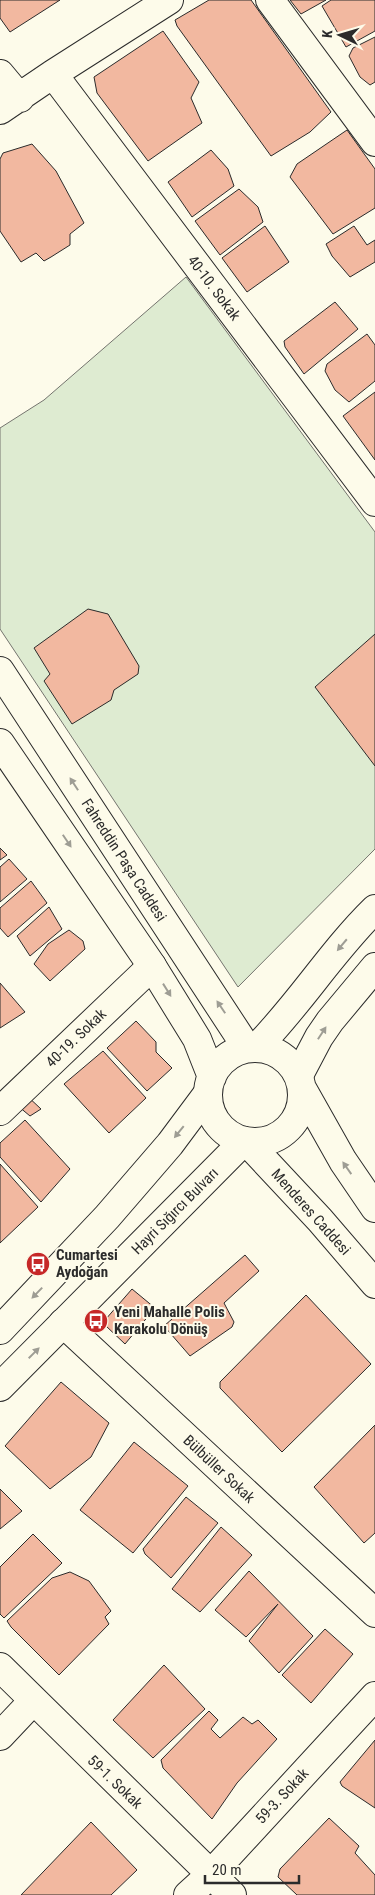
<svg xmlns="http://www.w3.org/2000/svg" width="375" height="1895" font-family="'Roboto Condensed',sans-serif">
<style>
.green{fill:#deebd1;stroke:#74746e}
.building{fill:#f2b8a0;stroke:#2b2b2b}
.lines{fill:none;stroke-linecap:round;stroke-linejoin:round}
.minor-casing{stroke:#2b2b2b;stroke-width:30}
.tertiary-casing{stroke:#2b2b2b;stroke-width:30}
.secondary-casing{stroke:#2b2b2b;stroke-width:30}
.primary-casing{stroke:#2b2b2b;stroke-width:30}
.minor{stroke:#fdfbea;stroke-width:28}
.tertiary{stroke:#fdfbea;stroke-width:28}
.secondary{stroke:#fdfbea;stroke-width:28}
.primary{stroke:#fdfbea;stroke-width:28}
.oneway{fill:#9e9d94}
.labels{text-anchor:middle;stroke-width:4;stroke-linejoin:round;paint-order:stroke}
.street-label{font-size:15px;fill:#2b2b2b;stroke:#fdfbea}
.poi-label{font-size:15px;font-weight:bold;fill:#2b2b2b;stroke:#fdfbea;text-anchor:start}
</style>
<rect width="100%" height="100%" fill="#fdfbea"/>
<!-- green -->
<path class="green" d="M186 277 375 532V849L238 987 0 629V428L44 400Z"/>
<!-- building -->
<path class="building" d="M0 0H60L10 32 0 18Z
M209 0H251L331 112 310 132 271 156 177 26 175 20Z
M290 0H326L301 14Z
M331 0H375V31L346 47 322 6Z
M163 31 199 82 191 98 202 123 148 161 97 93 94 77Z
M375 37V82L370 85 360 77 349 56 353 48Z
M347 130 375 169V208L333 234 290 177 297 164Z
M32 144 56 171 84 223 70 234V245L51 257 44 261 36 253 21 262 0 231V159L3 153Z
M211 150 228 169 234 186 192 217 168 182Z
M239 189 258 207 263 222 220 255 195 221Z
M265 226 289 262 247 292 222 258Z
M354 226 367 245 375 240V262L350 277 332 256 326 244Z
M335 302 358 329 304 374 285 347 284 341Z
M367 334 375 345V381L349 402 335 390 325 371 327 364Z
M375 392V460L343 416Z
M88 609 108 614 139 666 138 674 114 690 111 700 72 724 44 681 50 674 34 648Z
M375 634V766L315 687Z
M0 848 7 855 0 860Z
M9 859 27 879 0 902V867Z
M31 881 47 903 8 937 0 928V908Z
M49 907 62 929 30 956 17 936Z
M69 930 83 941 85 949 50 981 34 964 48 944Z
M0 983 25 1012 0 1028Z
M136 1021 156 1042V1052L172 1068 147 1091 107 1048Z
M103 1051 146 1098 109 1133 64 1084Z
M25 1094 41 1109 30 1116 18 1106Z
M25 1120 70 1169 41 1202 0 1157V1143Z
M0 1164 38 1207 0 1243Z
M245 1255 259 1271 224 1303 234 1322 232 1327 190 1356 164 1326Z
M132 1289 155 1308 125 1344 106 1326 105 1320Z
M306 1295 371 1364 282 1452 220 1388V1382Z
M61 1382 109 1423 91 1457 50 1489 5 1446Z
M375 1425V1533L364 1543 314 1487Z
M134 1442 188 1486 133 1553 80 1510Z
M0 1489 22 1511 0 1529Z
M186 1497 218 1523 171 1578 145 1554 143 1549Z
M221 1527 252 1555 200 1612 172 1589Z
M33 1534 62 1563 4 1618 0 1614V1567Z
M249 1571 313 1636 279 1673 249 1641 278 1604 246 1637 215 1610Z
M70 1572 89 1581 111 1611 105 1617 109 1624 59 1675 11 1627 7 1621 52 1578Z
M325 1629 353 1654 311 1703 282 1675Z
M164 1665 205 1709 153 1758 113 1720Z
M209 1711 218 1720 211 1729 220 1738 243 1717 252 1724 258 1720 277 1739 237 1783 212 1819 163 1768 161 1760Z
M375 1740V1808L342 1786 340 1782Z
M329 1818 359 1846 355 1853 375 1875V1895H297L278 1877 280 1869Z
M91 1822 137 1870 111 1895H21Z"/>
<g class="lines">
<!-- minor casing -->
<g class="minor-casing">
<path id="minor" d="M270 0 375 142
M0 74 20 98
M53 74 375 502
M0 110 53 74 169 0
M0 1111 152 966
M63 1323 375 1613
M0 1667 232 1895
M0 1736 33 1701
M188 1895 210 1875 375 1696"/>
</g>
<!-- tertiary casing -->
<g class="tertiary-casing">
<path id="tertiary" d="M0 1330 107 1217 170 1144 208 1093
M0 1387 244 1141"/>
</g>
<!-- secondary casing -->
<g class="secondary-casing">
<path id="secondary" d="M256 1048C299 1005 331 952 375 909
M299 1075 319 1037 330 1021 375 967"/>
</g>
<!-- primary casing -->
<g class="primary-casing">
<path id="primary" d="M0 671 247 1048
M0 743 152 966 197 1039 212 1077
M208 1095a47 47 0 1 1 94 0a47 47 0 1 1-94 0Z
M303 1090 343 1161 375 1208
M247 1142 320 1220 375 1284"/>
</g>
<!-- minor -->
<use href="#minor" class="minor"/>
<!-- tertiary -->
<use href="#tertiary" class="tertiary"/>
<!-- secondary -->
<use href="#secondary" class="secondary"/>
<!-- primary -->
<use href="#primary" class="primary"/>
</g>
<!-- one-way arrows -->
<defs><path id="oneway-solid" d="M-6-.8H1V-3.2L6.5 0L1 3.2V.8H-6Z" transform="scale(1.25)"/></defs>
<g class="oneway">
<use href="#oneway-solid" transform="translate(74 784) rotate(-123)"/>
<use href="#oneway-solid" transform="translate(67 841) rotate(56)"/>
<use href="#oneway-solid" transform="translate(342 945) rotate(130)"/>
<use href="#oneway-solid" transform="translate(167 990) rotate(58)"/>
<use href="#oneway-solid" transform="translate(221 1007) rotate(-124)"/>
<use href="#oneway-solid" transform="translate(322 1033) rotate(-57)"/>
<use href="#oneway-solid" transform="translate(179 1132) rotate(129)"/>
<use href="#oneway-solid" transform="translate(347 1168) rotate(-125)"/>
<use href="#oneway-solid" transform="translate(37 1293) rotate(134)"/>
<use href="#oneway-solid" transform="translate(34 1353) rotate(-45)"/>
</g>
<!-- icons -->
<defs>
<g id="bus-disc" transform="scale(1.25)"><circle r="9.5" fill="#c62828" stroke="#fdfbea"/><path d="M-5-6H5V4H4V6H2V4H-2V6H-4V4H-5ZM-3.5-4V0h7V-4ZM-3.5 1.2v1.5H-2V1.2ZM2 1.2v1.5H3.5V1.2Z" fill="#fff"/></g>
</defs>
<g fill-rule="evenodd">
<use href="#bus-disc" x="38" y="1264"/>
<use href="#bus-disc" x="96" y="1321"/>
</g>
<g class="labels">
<!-- street labels -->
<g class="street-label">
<text transform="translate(214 288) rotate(53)" y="5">40-10. Sokak</text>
<text transform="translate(124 860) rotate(57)" y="5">Fahreddin Paşa Caddesi</text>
<text transform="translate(76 1038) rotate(-44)" y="5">40-19. Sokak</text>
<text transform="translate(175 1211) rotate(-45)" y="5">Hayri Sığırcı Bulvarı</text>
<text transform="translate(311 1212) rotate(48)" y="5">Menderes Caddesi</text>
<text transform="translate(219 1469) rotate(43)" y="5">Bülbüller Sokak</text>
<text transform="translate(115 1782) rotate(44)" y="5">59-1. Sokak</text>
<text transform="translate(282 1796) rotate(-47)" y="5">59-3. Sokak</text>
</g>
<!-- poi labels -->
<g class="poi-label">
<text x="56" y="1260">Cumartesi<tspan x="56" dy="17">Aydoğan</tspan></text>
<text x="114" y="1317">Yeni Mahalle Polis<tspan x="114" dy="17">Karakolu Dönüş</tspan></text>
</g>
</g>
<!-- north arrow -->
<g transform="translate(340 35) rotate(275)" stroke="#fdfbea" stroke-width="4" paint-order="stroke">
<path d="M0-4L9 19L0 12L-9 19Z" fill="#2b2b2b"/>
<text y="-8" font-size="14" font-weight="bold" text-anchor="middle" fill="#2b2b2b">K</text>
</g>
<!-- scale -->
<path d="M205 1875v8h94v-8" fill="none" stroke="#2b2b2b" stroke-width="2.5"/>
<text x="212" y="1875" font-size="15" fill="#2b2b2b" stroke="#fdfbea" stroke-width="4" paint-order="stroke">20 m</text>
</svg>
